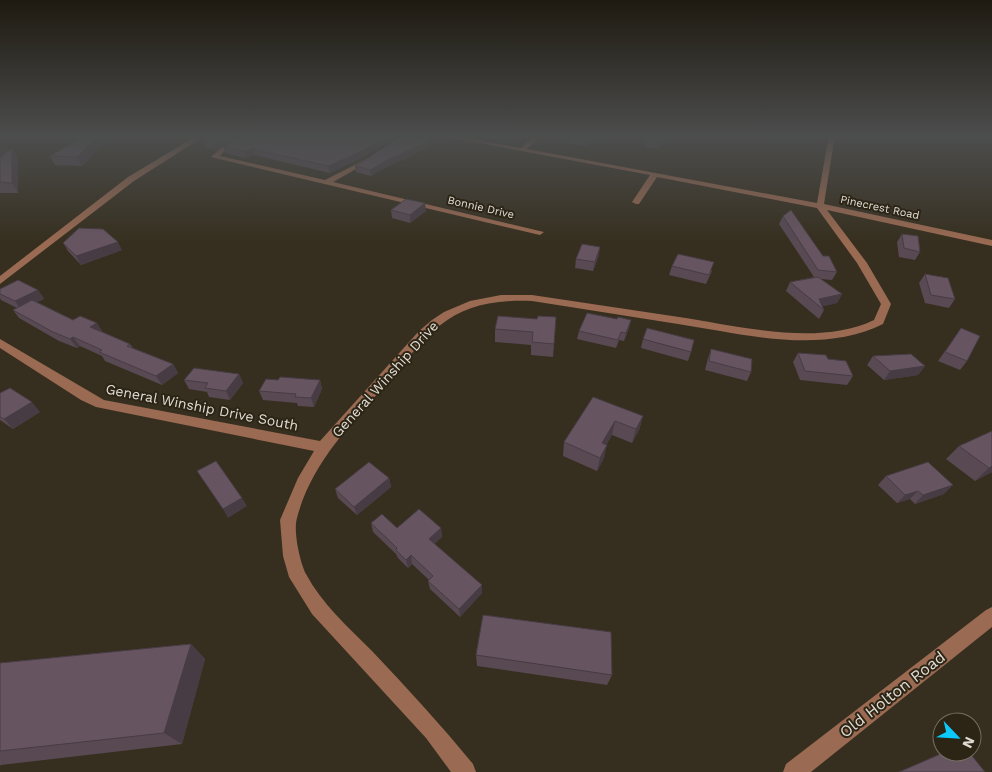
<svg xmlns="http://www.w3.org/2000/svg" width="992" height="772" font-family="'Work Sans',sans-serif">
<style>
.lines{fill:none;stroke-linecap:round;stroke-linejoin:round}
.minor{fill:#9a6a52;fill-rule:evenodd}
.wall{fill:#584953}
.shaded-wall{fill:#473c44}
.building{fill:#665561;stroke:#473c44}
.labels{text-anchor:middle;stroke-width:4;stroke-linejoin:round;paint-order:stroke}
.far-street-label{font-size:11px;fill:#e2ddd4;stroke:#2c2516}
.street-label{font-size:14px;fill:#e2ddd4;stroke:#2c2516}
.near-street-label{font-size:16px;fill:#e2ddd4;stroke:#2c2516}
</style>
<rect width="100%" height="100%" fill="#362f1f"/>
<g class="lines">
<!-- minor -->
<path class="minor" d="M198 135H206L134 181 0 284V276L128 177Z
M250 135H259L225 150 220 156 325 180 370 157 372 158V160L333 182 544 232 540 235 211 157 221 148Z
M436 135H450L521 148 535 135H542L527 149 817 203 829 135H835L824 204 992 240V246L827 210 867 263 891 304 883 324C820 355 744 334 678 324 629 316 581 309 532 301 453 298 433 328 386 384 350 425 311 464 297 518 293 531 300 562 306 574 322 604 348 627 372 651 407 688 441 725 473 764L476 772H451L426 738 312 614 289 577 283 556 280 520 298 478 314 451 96 407 81 400 0 348V339L104 400 320 441 419 331 432 320 444 312 470 301 501 295H532C581 302 630 310 679 317 739 326 818 347 874 320L881 304 857 263 817 208 657 177 639 204H636L632 202 650 175Z
M992 607V627L811 772H783L786 764 986 610Z"/>
</g>
<!-- wall -->
<path class="wall" d="M175 135H194L190 137Z
M202 135H246L226 145 393 139 361 158 330 173 254 155 245 158 225 153 223 147 216 150 206 148 204 142 208 140 203 139Z
M572 135H599L586 146 569 144 570 137Z
M650 135H670L659 149 645 147 646 140Z
M111 136 82 166 55 165 50 156Z
M2 139 8 149 7 152 12 148 18 158V193H0V140Z
M431 146 387 167 371 176 356 172 355 166Z
M391 210 426 211 410 223 392 218Z
M783 216 823 256 837 272 832 280 821 279 842 294 837 303 822 306 824 310 819 319 786 291 790 282 814 277 779 224Z
M902 234 920 252 915 260 899 257 897 242Z
M63 243 122 250 81 265 68 251Z
M599 255 593 271 575 268 576 259Z
M672 266 712 271 706 284 669 275Z
M925 274 955 299 949 308 925 303 919 283Z
M0 289 38 290 44 299 37 302 73 320 103 332 130 344 133 348 173 364 178 373 162 385 105 361 102 356 80 346 77 348 59 341 19 318 13 310 17 308 1 300 0 298Z
M556 317 553 357 531 355V345L495 342V329L537 319Z
M617 319 631 320 629 328 624 341 619 340 616 348 577 339 579 331Z
M961 328 967 361 960 370 938 361Z
M643 339 691 352 688 361 641 348Z
M711 349 751 372 747 381 705 370 708 358Z
M798 353 853 376 847 385 800 380 793 362Z
M873 356 925 366 918 375 884 380 867 365Z
M239 374 243 383 230 400 209 397 207 392 189 389 184 380Z
M278 380H320L322 389 314 407 298 406 297 403 263 400 259 391Z
M0 393 40 412 13 429 0 420Z
M593 397 643 416 639 430 632 443 612 435 606 445 604 458 597 471 563 456 564 442Z
M992 431V472L975 481 946 459 959 446Z
M886 476 944 494 915 504 910 499 897 503 878 485Z
M389 478 391 487 357 515 338 498 335 489Z
M371 523 397 528H441L442 537 434 544 482 585V593L460 617 430 589 428 581 429 580 412 564 408 568 398 558 396 554 373 532Z
M191 644 205 659 182 744 1 765 0 766V663Z
M476 655 612 675 607 685 477 666Z"/>
<!-- shaded-wall -->
<path class="shaded-wall" d="M99 135H110L111 136 82 166 77 157Z
M232 135H246L216 150 213 144Z
M388 135H393V139L361 158 330 173 328 166Z
M592 135H599L586 146 587 139Z
M666 135H670L659 149 661 142Z
M2 139 8 149 5 169 0 162V151Z
M430 141 431 146 387 167 371 176 370 170 387 160Z
M12 148 18 158V193L12 183Z
M253 149 254 155 245 158 243 151Z
M425 203 426 211 410 223V215Z
M118 242 122 250 81 265 76 256Z
M600 247 599 255 593 271 595 262Z
M38 290 44 299 21 310 15 301Z
M842 294 837 303 820 307 819 299Z
M631 320 629 328 624 341 626 333Z
M97 323 103 332 96 336 90 327Z
M73 337 80 346 77 348 70 339Z
M173 364 178 373 162 385 156 376Z
M925 366 918 375 884 380 890 371Z
M239 374 243 383 230 400 226 391Z
M320 380 322 389 314 407 311 398Z
M32 402 40 412 13 429 4 419Z
M643 416 639 430 632 443 636 429Z
M615 421 612 435 600 457 602 443Z
M607 445 604 458 597 471 600 458Z
M992 466V472L975 481 989 468Z
M389 478 391 487 357 515 354 507Z
M953 485 944 494 915 504 923 495Z
M918 491 910 499 897 503 905 495Z
M242 498 247 506 228 518 223 509Z
M441 528 442 537 430 547 429 539Z
M411 555 412 564 408 568 406 560Z
M482 585V593L460 617 459 609Z
M191 644 205 659 182 744 164 733Z"/>
<!-- building -->
<path class="building" d="M86 135H99L77 157 50 156Z
M216 135H232L213 144 204 142 218 135Z
M248 135H388L360 152 328 166 253 149 243 151 223 146Z
M404 135 430 141 387 160 370 170 355 166Z
M572 135H592L587 139 570 137Z
M650 135H666L661 142 646 140Z
M2 139 0 151V140Z
M12 148V183L0 182V158Z
M406 199 425 203 410 215 391 210Z
M791 210 823 256H829L837 272 818 270 783 216Z
M79 228 103 229 118 242 76 256 63 243Z
M902 234 918 236 920 252 904 248Z
M582 244 600 247 595 262 576 259Z
M678 254 714 262 709 275 672 266Z
M925 274 948 278 955 299 931 295Z
M818 277 842 294 819 299 824 310 790 282Z
M18 280 38 290 15 301 0 294V289Z
M32 300 73 320 80 316 97 323 90 327 130 344 127 346 173 364 156 376 99 352 102 350 73 337 70 339 53 332 13 310Z
M587 313 617 319 618 317 631 320 626 333 621 332 618 340 579 331Z
M498 316 537 319 538 316 556 317 554 344 532 342 533 332 495 329Z
M647 328 694 340 691 352 643 339Z
M961 328 980 336 967 361 945 352Z
M711 349 752 359 751 372 709 361Z
M798 353 826 355 828 359 846 361 853 376 805 371Z
M911 354 925 366 890 371 873 356Z
M194 368 239 374 226 391 205 388 208 383 184 380Z
M280 377 320 380 311 398 295 397 296 394 259 391 266 379 278 380Z
M10 388 32 402 4 419 0 417V393Z
M593 397 643 416 636 429 615 421 602 443 607 445 600 458 564 442Z
M992 431V466L989 468 959 446Z
M216 461 242 498 223 509 197 471Z
M369 462 389 478 354 507 335 489Z
M928 462 953 485 923 495 918 491 905 495 886 476Z
M419 509 441 528 429 539 482 585 459 609 428 581 433 576 411 555 406 560 396 550 397 548 371 523 382 514 397 528Z
M483 615 611 632 612 675 476 655Z
M191 644 164 733 0 751V663Z
M945 752H969L985 772H899Z"/>
<!-- sky -->
<linearGradient id="sky" x2="0" y2="1"><stop stop-color="#1e1a11"/><stop offset="0.56" stop-color="#4c4d4d"/><stop offset="1" stop-color="#4c4d4d" stop-opacity="0"/></linearGradient>
<rect width="992" height="243" fill="url(#sky)"/>
<g class="labels">
<!-- far-street labels -->
<g class="far-street-label">
<text transform="translate(481 207) rotate(13)" y="4">Bonnie Drive</text>
<text transform="translate(880 207) rotate(12)" y="4">Pinecrest Road</text>
</g>
<!-- street labels -->
<g class="street-label">
<text transform="translate(385 379) rotate(-48)" y="5">General Winship Drive</text>
<text transform="translate(202 407) rotate(11)" y="5">General Winship Drive South</text>
</g>
<!-- near-street labels -->
<g class="near-street-label">
<text transform="translate(892 694) rotate(-38)" y="6">Old Holton Road</text>
</g>
</g>
<!-- north arrow -->
<g transform="translate(957 737) rotate(115)"><circle r="24" fill="#2c2516" stroke="#756f62"/>
<path d="M0-4L9 19L0 12L-9 19Z" fill="#0bcafa"/>
<text y="-8" font-size="14" font-weight="bold" text-anchor="middle" fill="#e2ddd4">N</text>
</g>
</svg>
